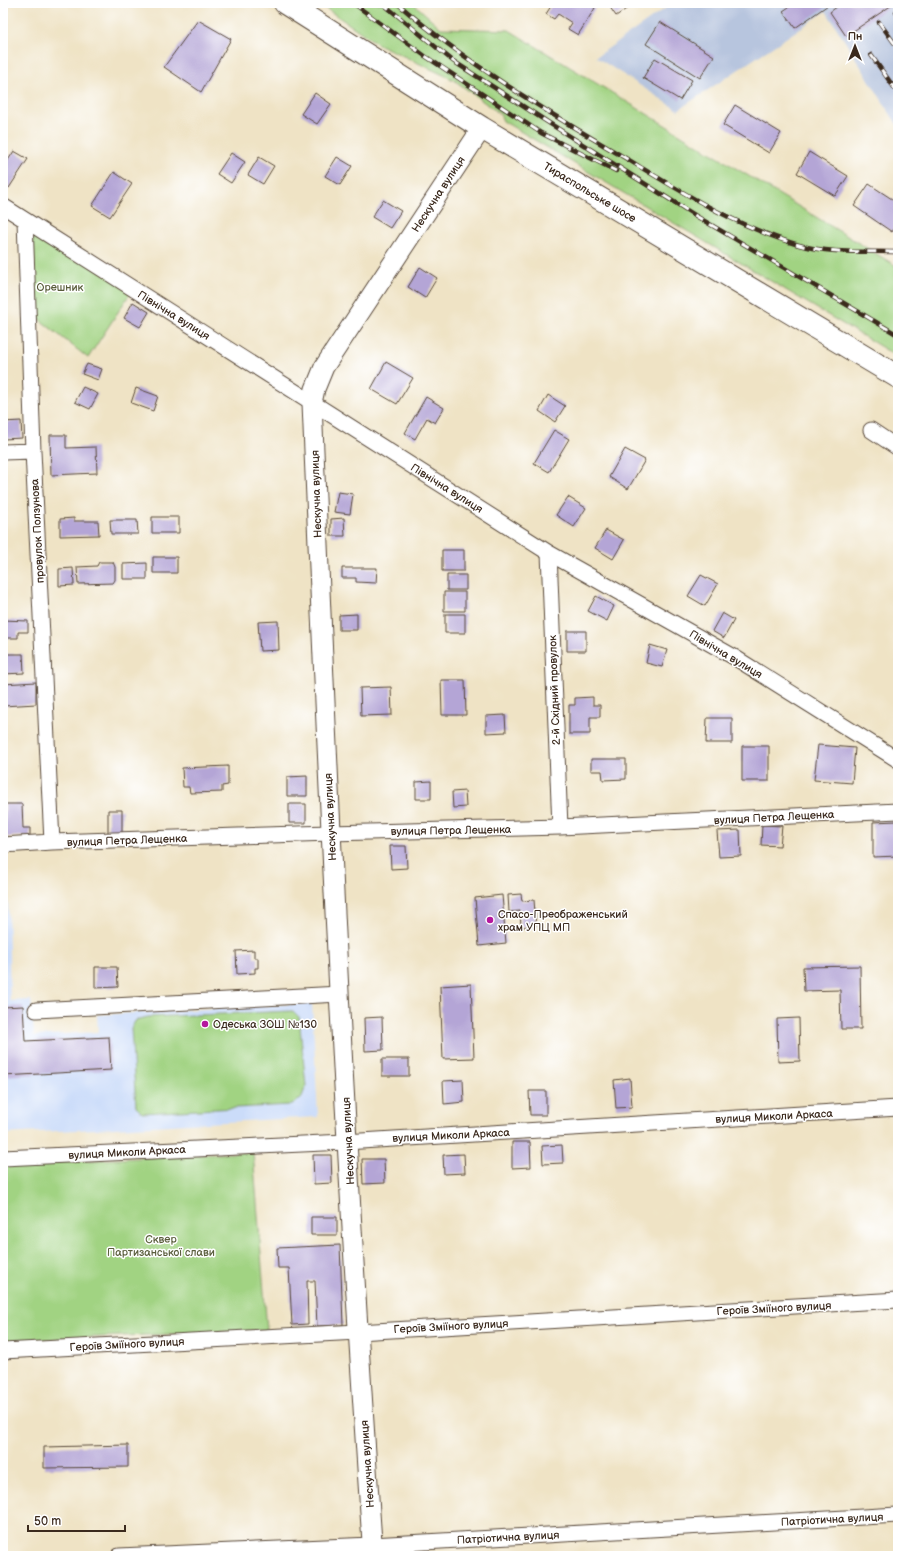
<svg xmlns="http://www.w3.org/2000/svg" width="901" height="1559" font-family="'Balsamiq Sans',sans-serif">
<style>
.built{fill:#cbdcf9}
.industrial{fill:#b7c5de}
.green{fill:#a1d382;stroke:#6e7e50}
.building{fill:#b4a5d6}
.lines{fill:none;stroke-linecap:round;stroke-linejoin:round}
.minor-casing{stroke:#564637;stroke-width:17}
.tertiary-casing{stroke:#564637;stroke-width:21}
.primary-casing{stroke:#564637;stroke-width:24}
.minor{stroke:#fff;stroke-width:15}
.tertiary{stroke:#fff;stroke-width:19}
.primary{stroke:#fff;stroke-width:22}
.rail-casing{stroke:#3b2a1e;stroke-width:4.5}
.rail{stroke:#fff;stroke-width:3;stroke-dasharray:9;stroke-linecap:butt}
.poi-dot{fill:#b5179e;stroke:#fff;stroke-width:1.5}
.labels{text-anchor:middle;stroke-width:3;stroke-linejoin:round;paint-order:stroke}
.street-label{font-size:11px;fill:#3b2a1e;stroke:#fff}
.park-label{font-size:11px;fill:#5a5d3c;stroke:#fff}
.poi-label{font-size:11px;fill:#3b2a1e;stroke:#fff;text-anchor:start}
</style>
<rect width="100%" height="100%" fill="#fff"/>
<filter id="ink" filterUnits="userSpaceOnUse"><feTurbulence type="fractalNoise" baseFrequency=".025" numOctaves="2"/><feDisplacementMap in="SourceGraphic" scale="8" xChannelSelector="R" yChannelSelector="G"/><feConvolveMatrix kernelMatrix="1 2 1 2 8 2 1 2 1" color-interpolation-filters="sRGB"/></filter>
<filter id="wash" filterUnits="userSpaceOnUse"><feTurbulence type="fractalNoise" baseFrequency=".012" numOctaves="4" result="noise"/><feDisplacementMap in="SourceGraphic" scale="16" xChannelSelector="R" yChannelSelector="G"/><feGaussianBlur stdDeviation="0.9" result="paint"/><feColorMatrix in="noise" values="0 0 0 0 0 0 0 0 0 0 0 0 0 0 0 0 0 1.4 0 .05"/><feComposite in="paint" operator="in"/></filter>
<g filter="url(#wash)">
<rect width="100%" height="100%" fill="#efe3c5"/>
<!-- built -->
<path class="built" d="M3 900H8L10 1001 31 1000 34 1036 98 1032 97 1015 312 1003 318 1117 3 1134Z"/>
<!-- industrial -->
<path class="industrial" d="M673 3H898V126L826 11 678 110 596 57Z"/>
<!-- green -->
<path class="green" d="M318 3H413L441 28 509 30 898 267V357L503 121 500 114 454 80 378 44Z
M31 225 133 289 88 358 35 316Z
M293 1011 299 1017 306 1086 301 1099 290 1105 142 1113 136 1107 131 1028 136 1020 148 1017Z
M253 1152 267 1330 3 1341V1165Z"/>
<g id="blocks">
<!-- building -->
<path class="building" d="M553 3H580L583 5 584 3H588L595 8 578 35 568 29 572 23 558 14 554 19 546 14Z
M607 3H635L616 16Z
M795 3H831L795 28 783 11Z
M842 3H895L846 36 830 12Z
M198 20 231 39 201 92 164 67Z
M660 22 714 56 700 78 646 44Z
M655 58 692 80 680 100 643 78Z
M315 93 331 104 317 124 301 114Z
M735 105 781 133 769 153 723 125Z
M14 151 28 159 9 188 3 184V168Z
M809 152 848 176 835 196 797 173Z
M231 153 245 162 231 183 217 174Z
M259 157 274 166 263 184 248 175Z
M337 157 352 166 340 185 325 176Z
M114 172 132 184 110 217 92 206Z
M869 184 898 203V223L892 232 854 206Z
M383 200 401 211 390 228 372 217Z
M420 267 437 278 425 298 408 287Z
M133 302 149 312 140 327 124 318Z
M386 362 413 378 397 404 371 389Z
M87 364 102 369 98 380 82 374Z
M83 387 98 394 90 409 75 402Z
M136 388 158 396 153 411 131 403Z
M548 395 565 406 555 422 539 411Z
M426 397 444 408 435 423 427 418 415 439 405 433Z
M21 421 22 438 4 439 3 422Z
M554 430 569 439 549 472 534 463Z
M50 435H66V448L96 447 97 473 51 475Z
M625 449 645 460 628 489 609 477Z
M338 492 353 494 350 514 334 512Z
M568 497 586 508 574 527 556 515Z
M152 517H179V533H152Z
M74 518V521H98L99 535 60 536V519Z
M344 518 345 536H331V519Z
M110 520H137L138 534H111Z
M606 530 624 540 613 559 595 548Z
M442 550H464V571H442Z
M153 557H177V573H153Z
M99 562H113L115 567V580L113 583 78 584 77 567 97 566Z
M147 563V579H123V564Z
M73 568 74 585 59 586V569Z
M342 568H377L376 583 356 582V578H342Z
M447 575H466V590H447Z
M701 575 718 584 705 606 688 596Z
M444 592H465V611H444Z
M596 596 614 606 607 621 588 611Z
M722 613 734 620 724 638 712 631Z
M357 614V630H339V615Z
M445 614H465V633H445Z
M3 620 28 621V632H18V638H3Z
M278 621 279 650 260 651 258 622Z
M567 631H586V651H567Z
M650 645 667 650 662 667 646 663Z
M3 654H23L24 673 3 674Z
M441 680H465L466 715H442Z
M36 682V704L3 706V684Z
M391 687 392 715 361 716 360 688Z
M593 697V705H600V717H590V734H569V705H575V698Z
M505 715 506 732 486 733V716Z
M707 718H732V743H706Z
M818 745 855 748 852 783 814 780Z
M742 746H769V781H742Z
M591 759H626V779L603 780 602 771H591Z
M228 766V785L222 786V792L190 793 189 787H183L182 768Z
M307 776V796H287V777Z
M431 781V799H416V782Z
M465 791 466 807 453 808 452 792Z
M5 804H22L23 828H30V836L5 837Z
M289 804H306V823H289Z
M108 810H122V833H108Z
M898 821V856L873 857V822Z
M762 825 782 826 780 846 761 845Z
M740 830 741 856 719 857 717 831Z
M390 846H406L407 868 391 869Z
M521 894 522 901 534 900 536 926 521 927 520 911 509 912 508 895Z
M502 895 506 943 479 946 475 898Z
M254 950V958H258V968H255V973L237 974 236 951Z
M860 966 861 1029H841L840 990 804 991 803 967Z
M95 967H117L118 987 95 988Z
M471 984 474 1058 443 1059 440 986Z
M23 1006 25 1041 109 1037 111 1070 3 1076V1007Z
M382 1017 383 1050 365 1051 364 1018Z
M799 1018 800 1061 778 1062 777 1019Z
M382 1059H409V1076H382Z
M630 1078 632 1107 616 1108 614 1080Z
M463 1080 464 1102 444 1104 443 1081Z
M529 1091H546V1115H530Z
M512 1142H530L531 1167 512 1168Z
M562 1145 563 1163 543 1164 542 1146Z
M464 1154 465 1173 444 1174 443 1155Z
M313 1155H331L332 1183 314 1184Z
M362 1159H384L385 1183 363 1184Z
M311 1217H337V1235H311Z
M340 1245 343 1325 317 1326 315 1281H307L308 1324 292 1325 289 1268H278L277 1248Z
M128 1445V1467L44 1468V1447Z"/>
</g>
</g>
<g filter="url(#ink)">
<use href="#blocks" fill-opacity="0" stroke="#564637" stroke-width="1"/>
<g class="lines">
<!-- minor casing -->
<g class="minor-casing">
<path id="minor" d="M3 206 549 553 734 657 898 760
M25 220 33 451 52 842
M871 430 898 448
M3 452 33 451
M549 553 560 827
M3 845 52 842 330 833 560 827 898 811
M36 1010 340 994
M3 1158 345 1142 898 1108
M3 1351 358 1332 898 1300
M119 1556 372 1545 898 1515"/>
</g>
<!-- tertiary casing -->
<g class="tertiary-casing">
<path id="tertiary" d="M373 1556C346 1172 328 787 312 403L315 389 324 367 482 128"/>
</g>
<!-- primary casing -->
<g class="primary-casing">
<path id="primary" d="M285 3 482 128 898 377"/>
</g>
<!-- minor -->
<use href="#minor" class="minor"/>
<!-- tertiary -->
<use href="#tertiary" class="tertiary"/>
<!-- primary -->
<use href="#primary" class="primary"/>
<!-- rail casing -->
<g class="rail-casing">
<path id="rail" d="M353 3 425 56 541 133 616 171
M382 3 453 61 549 123 696 216 898 335
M397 3C467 64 547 112 627 159 682 192 737 227 799 245 830 254 866 251 898 252
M896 12 898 16
M879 22 898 48
M871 55 898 93"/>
</g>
<!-- rail -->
<use href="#rail" class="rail"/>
</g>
</g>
<!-- markers -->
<g class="poi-dot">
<circle cx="490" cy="920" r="4"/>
<circle cx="205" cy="1024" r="4"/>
</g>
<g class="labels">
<!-- street labels -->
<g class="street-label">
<text transform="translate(590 192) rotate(31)" y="4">Тираспольське шосе</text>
<text transform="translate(438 194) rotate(-57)" y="4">Нескучна вулиця</text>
<text transform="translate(174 315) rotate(32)" y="4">Північна вулиця</text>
<text transform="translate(447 488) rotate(32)" y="4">Північна вулиця</text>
<text transform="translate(316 494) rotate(-92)" y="4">Нескучна вулиця</text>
<text transform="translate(37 531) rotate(-93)" y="4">провулок Ползунова</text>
<text transform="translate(726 654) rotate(31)" y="4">Північна вулиця</text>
<text transform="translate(554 690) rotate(-92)" y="4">2-й Східний провулок</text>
<text transform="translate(330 817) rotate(-93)" y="4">Нескучна вулиця</text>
<text transform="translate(774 817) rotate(-3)" y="4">вулиця Петра Лещенка</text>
<text transform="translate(451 830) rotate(-1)" y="4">вулиця Петра Лещенка</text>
<text transform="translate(127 840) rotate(-2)" y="4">вулиця Петра Лещенка</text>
<text transform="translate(774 1116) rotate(-3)" y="4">вулиця Миколи Аркаса</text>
<text transform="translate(451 1135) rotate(-3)" y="4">вулиця Миколи Аркаса</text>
<text transform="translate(348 1141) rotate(-93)" y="4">Нескучна вулиця</text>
<text transform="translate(127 1152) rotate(-3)" y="4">вулиця Миколи Аркаса</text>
<text transform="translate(774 1308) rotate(-3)" y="4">Героїв Зміїного вулиця</text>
<text transform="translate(451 1326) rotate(-3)" y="4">Героїв Зміїного вулиця</text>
<text transform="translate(127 1344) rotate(-3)" y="4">Героїв Зміїного вулиця</text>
<text transform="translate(367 1464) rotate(-94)" y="4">Нескучна вулиця</text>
<text transform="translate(832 1519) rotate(-3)" y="4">Патріотична вулиця</text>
<text transform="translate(508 1537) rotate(-3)" y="4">Патріотична вулиця</text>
</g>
<!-- park labels -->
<g class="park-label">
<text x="60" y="291">Орешник</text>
<text x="161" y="1243">Сквер<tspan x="161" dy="13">Партизанської слави</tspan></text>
</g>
<!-- poi labels -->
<g class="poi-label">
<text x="498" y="918">Спасо-Преображенський<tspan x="498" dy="13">храм УПЦ МП</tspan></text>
<text x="213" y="1028">Одеська ЗОШ №130</text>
</g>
</g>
<!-- margin -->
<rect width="901" height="1559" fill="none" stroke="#fff" stroke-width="16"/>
<!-- north arrow -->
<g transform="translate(855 46)" stroke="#ffffff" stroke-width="3" paint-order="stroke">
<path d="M0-3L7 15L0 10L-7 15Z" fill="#3b2a1e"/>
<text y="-6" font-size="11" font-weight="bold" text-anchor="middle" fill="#3b2a1e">Пн</text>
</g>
<!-- scale -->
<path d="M28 1525v6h97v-6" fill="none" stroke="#3b2a1e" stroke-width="2"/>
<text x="34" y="1525" font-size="12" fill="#3b2a1e" stroke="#ffffff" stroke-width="3" paint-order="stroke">50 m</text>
</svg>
